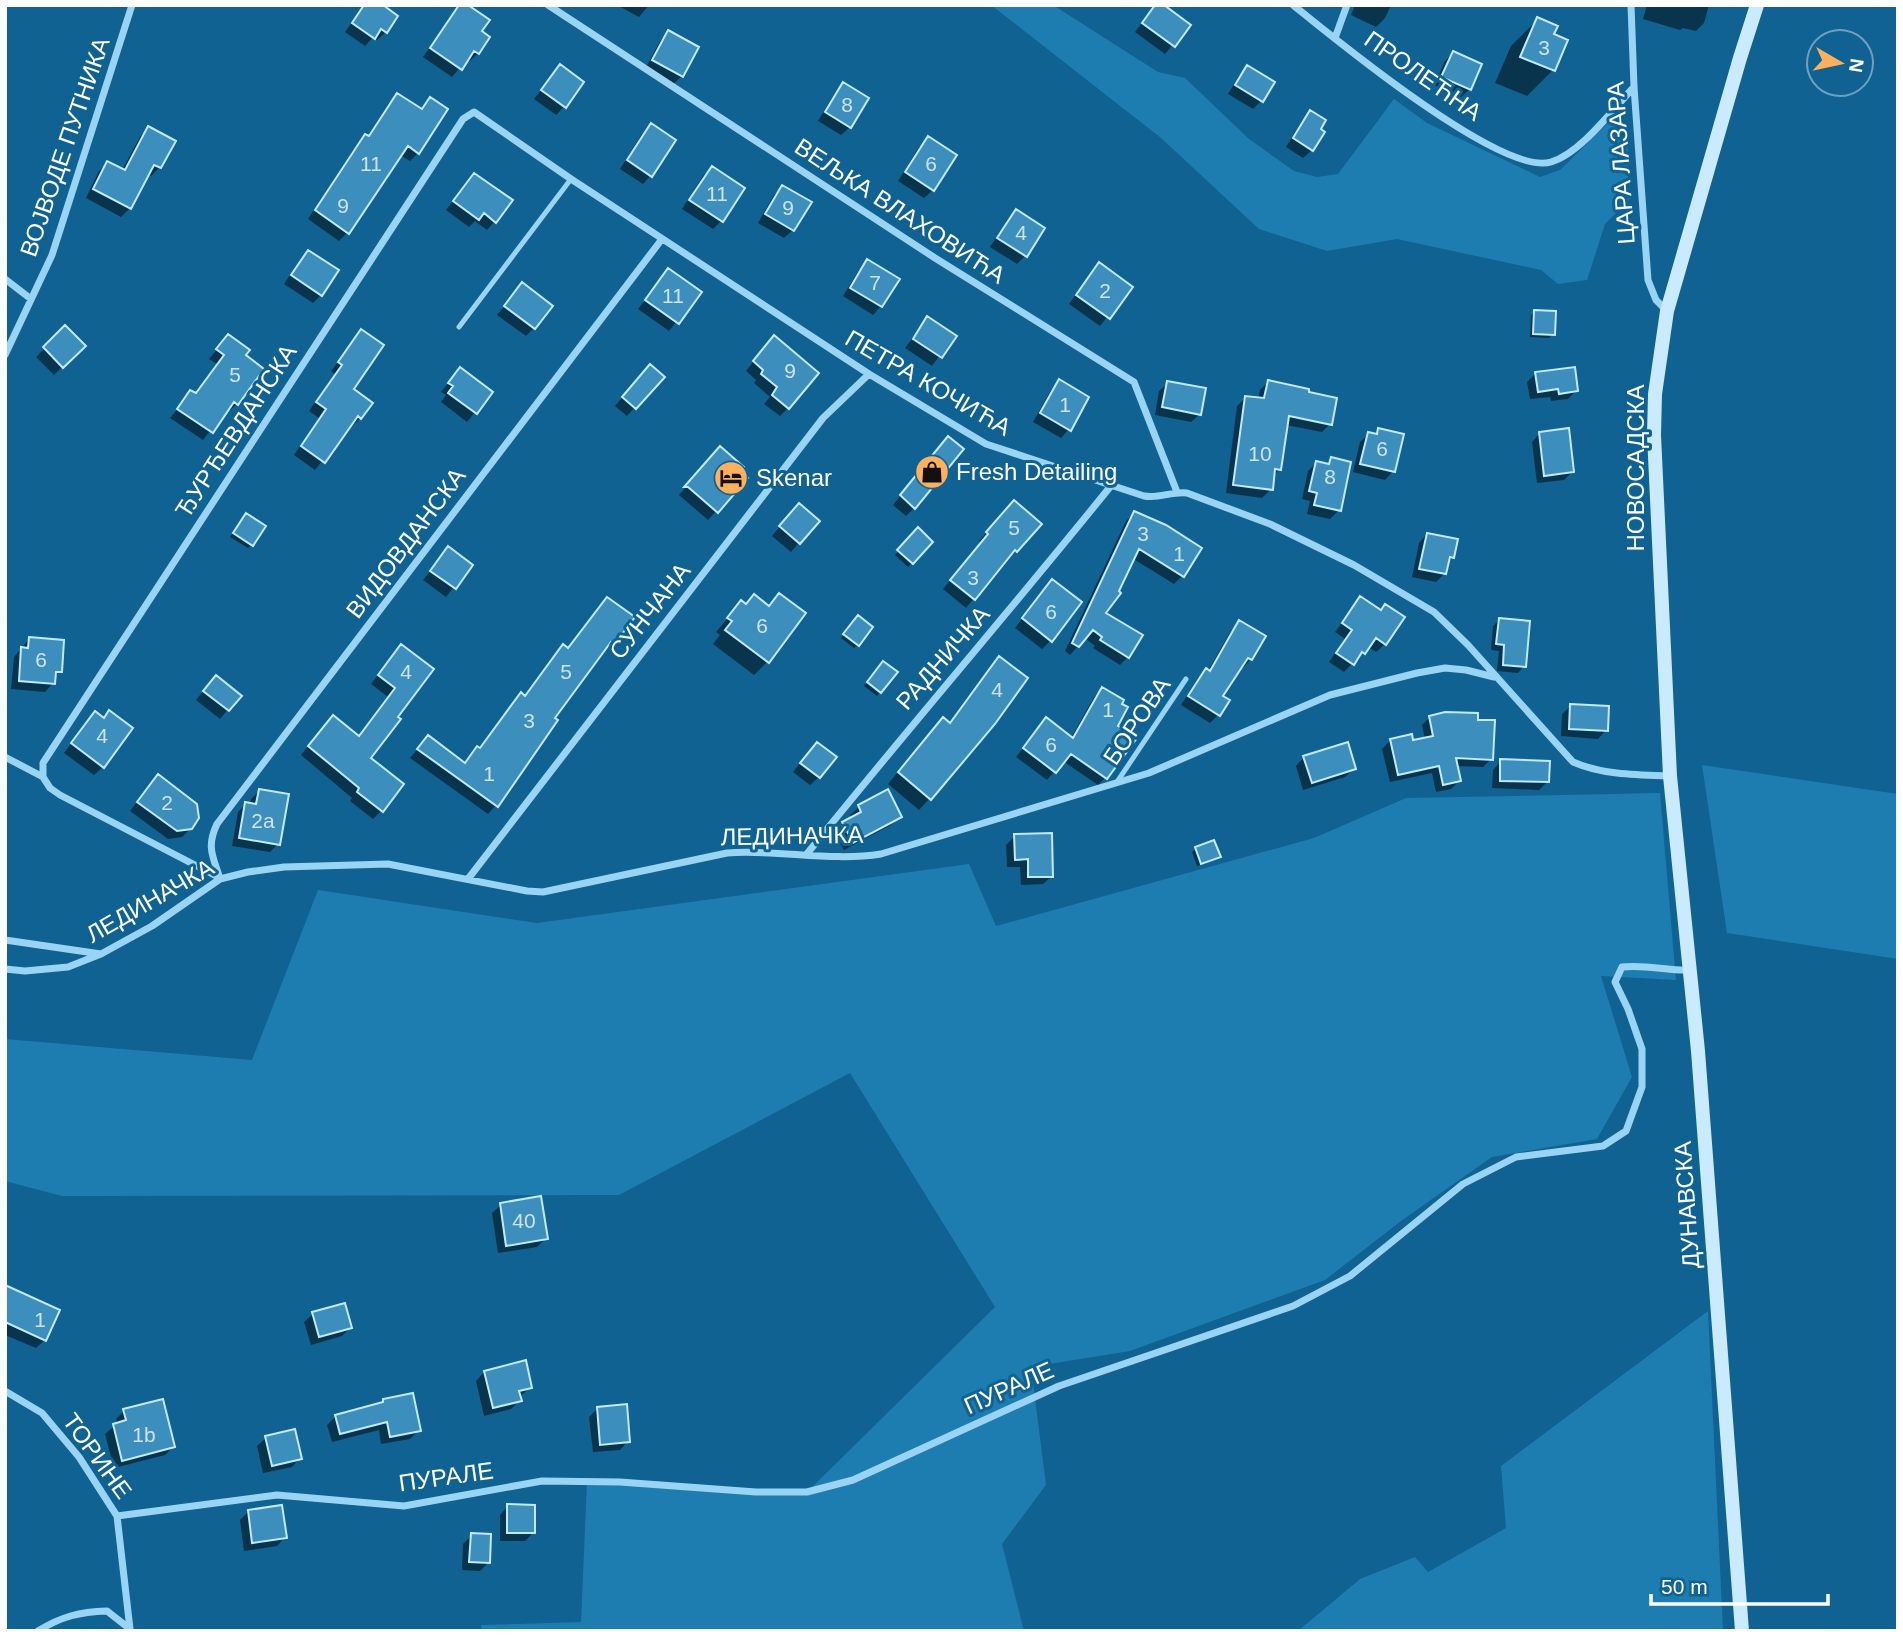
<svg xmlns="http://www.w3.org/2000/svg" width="1903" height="1636" font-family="Helvetica,sans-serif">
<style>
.green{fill:#1d7db0}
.shadow{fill:#0007}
.building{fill:#3c8ebd;stroke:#c2e9fe;stroke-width:2}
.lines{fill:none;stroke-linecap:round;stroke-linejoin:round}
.service{stroke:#9ad4f4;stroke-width:5}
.minor{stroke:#9ad4f4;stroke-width:7}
.secondary{stroke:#caeafd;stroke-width:14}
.labels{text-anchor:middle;stroke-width:6;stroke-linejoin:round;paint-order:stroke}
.number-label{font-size:21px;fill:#cee3ee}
.street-label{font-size:24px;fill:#fff;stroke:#0f6292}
.poi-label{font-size:24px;fill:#fff;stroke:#0f6292;text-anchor:start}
</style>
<rect width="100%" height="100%" fill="#0f6292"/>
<!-- green -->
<path class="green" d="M991 5H1053L1158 72 1185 78 1249 139 1294 171 1317 177 1338 174 1394 99 1427 123 1540 177 1560 170 1618 113 1627 125 1629 200 1605 224 1587 280 1558 284 1541 270 1397 239 1327 251 1259 229 1161 138Z
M1702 765 1898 794V959L1727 933Z
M1660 793 1676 980 1601 976 1632 1077 1597 1139 1492 1157 1401 1221 1325 1280 1130 1351 1031 1367 1046 1485 1002 1544 1024 1631H482L481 1625 581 1622 587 1482 807 1492 995 1307 850 1073 619 1195 62 1196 5 1181V1039L252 1060 318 890 537 923 969 864 996 926 1314 838 1406 798Z
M1708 1311 1723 1631H1298L1360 1579 1415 1557 1428 1572 1506 1528 1501 1466Z"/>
<!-- shadow -->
<path class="shadow" d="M364 5H380L386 32 377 40 373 37 365 46 345 32Z
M460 5 479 32 478 53 470 61 467 59 452 77 423 57Z
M617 5H649L639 17Z
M1355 5H1391L1385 18 1376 27 1351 15Z
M1647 5H1709L1704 23 1696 31 1683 28 1680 30 1643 19Z
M1150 12 1189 25 1165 54 1135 32Z
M1537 20 1553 70 1527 96 1495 83 1511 46Z
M668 33 682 76 673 84 645 69 660 41Z
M1453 53 1470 89 1461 97 1434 85 1445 61Z
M560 66 564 107 556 115 534 99Z
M1248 68 1261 101 1253 109 1228 94 1239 76Z
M843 84 850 127 841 135 818 121 835 93Z
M398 95 420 110 430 100 418 153 410 161 400 155 347 233 339 241 308 219 357 144 365 136 367 137 389 103Z
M1311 112 1312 150 1303 158 1286 147 1302 121Z
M651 125V175L643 184 620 169 642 134Z
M148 128 160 167 151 176 148 174 130 208 121 217 86 198 99 171 108 163 122 170 140 137Z
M928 139 933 190 924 198 898 181 919 147Z
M712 168 721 221 713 229 682 209 703 176Z
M474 175 495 221 487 230 475 221 469 227 446 210Z
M783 187 793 230 784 238 758 223 774 195Z
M1016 211 1025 256 1017 264 990 247 1008 220Z
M308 252 321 295 313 303 284 284 300 260Z
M867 261 881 306 873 315 843 296 859 270Z
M1099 264 1131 287 1100 326 1069 304Z
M669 270 699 293 669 331 638 309Z
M522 284 534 328 526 336 497 315Z
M1535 312 1553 334 1549 338 1530 337 1531 315Z
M927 319 954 336 932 366 905 348Z
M65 328 83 346 54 375 36 357Z
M362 332 351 389 360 418 352 426 350 425 315 470 294 455 319 418 309 411 335 374 331 371Z
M228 336 243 356 237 404 228 412 226 410 203 440 170 418 191 392 195 395 217 364 209 359Z
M766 346 788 408 780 416 764 404 770 397 754 383 756 380 746 371Z
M460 369 491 392 467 422 441 402 446 395 441 392Z
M1536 373 1576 391 1568 399 1551 401 1550 397 1530 399 1527 382Z
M642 374 662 377 627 416 615 406Z
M1059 382 1069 429 1061 438 1033 422 1051 390Z
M1268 382 1330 424 1322 432 1286 425 1280 469 1273 476 1271 489 1262 498 1226 493 1237 406 1245 398 1258 399 1260 390Z
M1168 383 1200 414 1191 422 1155 415 1159 391Z
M1379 430 1393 471 1385 480 1353 472 1360 442 1369 434 1373 435Z
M1540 433 1573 471 1564 480 1537 483 1532 442Z
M940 447 914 508 906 516 893 505Z
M712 457 745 479 708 520 679 495Z
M1331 459 1339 510 1330 519 1307 514 1310 501 1302 499 1308 471 1316 463 1326 465Z
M1006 511 1016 551 1007 558 966 608 943 589 981 543 979 541Z
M1134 513 1182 576 1174 584 1132 558 1103 613 1128 657 1120 665 1093 648 1095 646 1085 638 1070 655 1065 651 1126 521Z
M790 514 817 521 791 552 772 536Z
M242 519 251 545 248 548 230 537Z
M918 530 931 542 908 567 895 555Z
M1427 534 1456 540 1452 558 1447 563 1445 573 1436 582 1412 577 1419 543Z
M448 549 471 565 446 597 423 580Z
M1044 590 1051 640 1042 649 1015 628Z
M779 595 804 614 767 662 754 675 713 644 720 635 716 632 741 602 745 605 768 607Z
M1360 598 1385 644 1376 652 1368 647 1344 672 1329 662 1345 639 1335 632Z
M607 599 613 643 605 651 603 650 553 718 496 805 488 814 410 758 428 737 463 764 477 748 479 750 524 697 555 655 563 647 567 650Z
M1499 620 1524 666 1518 673 1497 671 1499 651 1491 650 1493 626Z
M855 621 858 645 854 648 841 638Z
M1240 622 1251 659 1243 668 1240 666 1220 696 1218 715 1210 723 1181 705 1198 678 1206 670 1208 671 1231 631Z
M29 639 60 671 54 677 53 683 45 692 11 689 14 657Z
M393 655 431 669 369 758 382 810 373 819 350 801 352 798 301 755 325 725 357 737 388 697 371 684Z
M999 659 930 798 919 810 888 784 932 731 948 724 988 670Z
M880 666V692L877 696 864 686Z
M208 685 239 696 220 719 196 700Z
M1102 689 1116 726 1106 777 1098 785 1063 761 1047 780 1016 757 1046 719 1071 738 1094 697Z
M1571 706 1606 730 1598 739 1561 736 1562 714Z
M95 713 103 719V767L94 775 64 753Z
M1430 717 1476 721 1491 759 1483 767 1456 766 1459 781 1451 789 1436 792 1432 773 1390 782 1382 749 1390 741 1412 742 1425 739 1422 725Z
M809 752 819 777 810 785 793 772Z
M1304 757 1354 769 1345 777 1303 790 1296 766Z
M1501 761 1548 781 1539 790 1492 788 1493 770Z
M150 785 191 828 182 837 168 839 130 811Z
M259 791 278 844 270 852 232 846 238 812 246 804H250L251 799Z
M859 807 900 816 891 825 844 850 834 832 852 819 850 815Z
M1015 836 1052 876 1043 884 1021 885 1020 867H1007L1006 845Z
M1196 849 1218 856 1215 860 1197 866 1192 852Z
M501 1205 546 1238 537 1247 498 1253 492 1213Z
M5 1287 45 1340 36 1348 5 1335Z
M313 1314 350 1328 342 1336 311 1345 304 1322Z
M484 1372 530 1388 519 1397 520 1400 511 1409 484 1416 476 1381Z
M384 1401 419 1430 410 1439 381 1444 379 1430 332 1442 327 1425 336 1416 379 1405Z
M598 1408 628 1441 620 1450 593 1452 589 1417Z
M124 1411 173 1447 165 1455 114 1468 105 1434 117 1424 116 1419Z
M266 1438 300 1458 292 1467 263 1473 257 1446Z
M508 1506 533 1533 525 1541H500V1515Z
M248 1512 285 1537 277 1546 244 1551 240 1520Z
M472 1535 488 1563 480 1571 462 1570 463 1544Z"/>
<!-- building -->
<path class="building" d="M364 5H383L398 16 387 33 381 29 375 39 352 23Z
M459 5H468L490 20 482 31 490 37 479 54 474 51 462 70 430 48Z
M1155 5H1164L1191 25 1175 47 1142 23Z
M1537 17 1558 26 1554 34 1568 40 1555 71 1520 57Z
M668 30 699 47 683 77 652 60Z
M1453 51 1482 64 1471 90 1441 77Z
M560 64 584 82 566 108 541 90Z
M1247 65 1275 82 1263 102 1235 85Z
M843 82 869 98 851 128 825 112Z
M397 93 422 109 430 97 448 109 419 154 408 146 349 234 315 210 365 134 369 136Z
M1310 110 1326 120 1321 129 1325 132 1313 151 1293 138Z
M651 123 676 140 652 177 627 160Z
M148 126 176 141 161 168 154 165 131 209 93 189 107 161 125 170Z
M928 136 957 155 934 191 905 172Z
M712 166 745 188 723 222 689 200Z
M474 173 513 200 496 223 484 213 479 220 453 201Z
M782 185 812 202 794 231 765 214Z
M1016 209 1045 228 1027 257 997 238Z
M308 250 339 270 322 296 291 275Z
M867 259 900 279 882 307 850 288Z
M1099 262 1133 287 1110 319 1076 295Z
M668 268 702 292 679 324 645 300Z
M522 282 553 306 535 329 504 306Z
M1534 310 1556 311 1555 335 1533 334Z
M927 316 957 336 942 358 913 339Z
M65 325 86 346 63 368 43 347Z
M361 329 384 345 354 389 373 403 361 419 358 416 325 463 301 446 326 409 316 402 342 365 338 362Z
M228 334 250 350 246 355 264 369 238 405 234 402 213 433 177 409 190 390 196 393 224 355 216 349Z
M774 335 819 373 789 409 772 395 777 387 761 374 763 370 753 361Z
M650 364 665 377 636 409 622 397Z
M460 367 493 392 477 414 448 393 453 386 448 383Z
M1575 367 1578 391 1559 394 1558 389 1538 392 1535 372Z
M1059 379 1089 397 1071 431 1040 413Z
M1268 380 1309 389V392L1337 398 1332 425 1289 416 1281 470 1275 469 1273 490 1233 485 1245 396 1264 398Z
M1167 381 1206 388 1201 415 1162 407Z
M1378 428 1404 434 1395 472 1360 464 1368 432 1377 434Z
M1569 428 1574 472 1544 476 1539 432Z
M948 436 964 449 915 509 900 495Z
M720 446 744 467 740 472 748 478 718 513 688 487H684Z
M1331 457 1351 462 1341 511 1314 505 1317 493 1309 491 1316 461 1329 464Z
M1014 500 1042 524 1017 552 1015 550 975 600 950 580 988 534 986 532Z
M799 503 820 521 800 544 779 526Z
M1134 511 1166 525 1202 548 1184 577 1139 549 1119 591 1121 593 1106 613 1143 635 1129 658 1100 640 1102 637 1093 630 1079 647 1072 643Z
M246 513 266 526 253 546 233 533Z
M918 527 933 542 913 564 897 550Z
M1427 533 1458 539 1454 558 1450 557 1446 574 1419 569Z
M448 546 473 565 456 589 430 571Z
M1052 579 1082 602 1052 642 1022 618Z
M779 593 806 613 769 663 725 630 732 621 727 618 741 600 746 604 754 594 769 606Z
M1360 596 1381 610 1385 604 1405 617 1386 645 1376 638 1365 654 1362 652 1354 665 1336 653 1352 630 1342 623Z
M607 597 635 617 614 645 611 642 555 718 558 720 498 807 417 749 428 735 465 763 477 746 480 748 521 692 525 696 563 644 568 648Z
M858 615 873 627 859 646 843 634Z
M1499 618 1530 621 1526 667 1503 665 1504 645 1496 644Z
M1239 620 1266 636 1252 660 1248 658 1223 696 1230 700 1220 716 1188 696 1206 668 1210 671Z
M29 637 64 640 62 672H56L55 684 19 681 21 647 28 648Z
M401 644 434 669 398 717 401 719 371 758 404 784 383 812 357 792 359 788 308 746 333 715 359 736 395 688 378 675Z
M999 656 1028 678 995 724 931 800 898 772 943 717 950 723Z
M883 661 898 672 881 693 867 682Z
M216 675 242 696 229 711 203 691Z
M1102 687 1124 700 1122 704 1128 707 1118 726 1137 738 1107 779 1071 754 1056 773 1023 748 1046 717 1073 738Z
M1570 704 1609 706 1608 731 1569 729Z
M109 710 133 728 104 768 71 743 95 711 104 718Z
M1445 712 1478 713V720H1495L1493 760 1456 758 1461 781 1443 785 1439 766 1398 775 1390 739 1412 734 1413 740 1433 736 1429 716Z
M817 742 837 757 820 778 800 763Z
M1348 742 1356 769 1312 783 1303 756Z
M1500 759 1550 761 1549 782 1500 781Z
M158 774 197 804 199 818 192 829 177 831 137 802Z
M259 789 289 794 280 845 239 838 245 802 256 804Z
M888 789 902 817 853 843 842 822 861 812 858 805Z
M1052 833 1053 877H1028V859L1015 860 1014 834Z
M1214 840 1221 857 1201 864 1195 847Z
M541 1196 548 1239 506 1246 500 1203Z
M5 1285 60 1310 46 1341 5 1322Z
M345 1303 352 1328 319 1337 312 1312Z
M526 1360 532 1388 519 1391 522 1401 493 1408 484 1371Z
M413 1393 421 1431 390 1437 387 1422 340 1434 335 1415 383 1402V1399Z
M163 1399 175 1447 122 1461 113 1424 126 1420 123 1409Z
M627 1404 630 1442 600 1445 597 1407Z
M295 1429 302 1459 272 1466 265 1436Z
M507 1504 535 1505V1533H507Z
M282 1505 287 1538 252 1543 248 1510Z
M471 1533 491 1534 490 1563 469 1562Z"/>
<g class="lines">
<!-- service -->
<path class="service" d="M459 327 571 179
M1117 782 1186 679"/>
<!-- minor -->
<path class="minor" d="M548 5 935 258 1134 382 1177 492
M1293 5C1335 39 1502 177 1551 162 1581 153 1613 109 1634 87
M1631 5 1634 87 1648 280 1656 300 1667 311
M1335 38 1347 5
M5 279 31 299
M5 355 52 255 132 5
M5 757 43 777 50 788 60 795 220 878
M43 777V763L463 119 474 112 571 179 869 374 986 444 1144 496C1159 499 1172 491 1187 493L1270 524 1354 565 1434 612 1468 645 1573 762C1603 775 1637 775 1670 776
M806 855C906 731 1010 611 1110 487
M220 879C213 856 206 847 217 824L662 239
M468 879 823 418 869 374
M5 940 101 954
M5 969 25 971 68 967 101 954 152 926 220 879 248 872 284 867 388 864 527 891 543 892 727 853C778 849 830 862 881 854L1149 773 1330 695 1417 673 1445 668 1466 670 1494 677
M5 1391 42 1413 79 1457 117 1516 130 1629 107 1611C80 1612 62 1616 38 1631
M117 1516 277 1495 404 1506 542 1481 620 1482 756 1492H807L853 1480 1059 1386 1293 1306 1350 1276 1463 1184 1516 1157 1603 1146 1626 1131 1642 1087V1049L1628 1009 1615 982 1622 967C1645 964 1667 971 1690 970"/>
<!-- secondary -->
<path class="secondary" d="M1742 1631 1698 1051 1670 776 1654 435 1655 394 1667 311 1740 58 1757 5"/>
</g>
<!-- icons -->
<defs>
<g id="shop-disc" transform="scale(1.75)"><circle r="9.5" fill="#ffb05d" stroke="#0f6292"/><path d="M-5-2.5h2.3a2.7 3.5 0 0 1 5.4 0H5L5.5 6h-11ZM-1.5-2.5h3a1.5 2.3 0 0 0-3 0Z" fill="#111"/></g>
<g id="hotel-disc" transform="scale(1.75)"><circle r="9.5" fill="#ffb05d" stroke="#0f6292"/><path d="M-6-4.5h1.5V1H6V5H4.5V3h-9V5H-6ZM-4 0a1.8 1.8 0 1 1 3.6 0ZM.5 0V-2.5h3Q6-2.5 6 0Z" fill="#111"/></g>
</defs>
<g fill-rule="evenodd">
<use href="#shop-disc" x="932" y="472"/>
<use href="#hotel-disc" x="731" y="478"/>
</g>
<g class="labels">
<!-- number labels -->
<g class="number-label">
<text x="1544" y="55">3</text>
<text x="847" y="112">8</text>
<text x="371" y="171">11</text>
<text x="931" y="171">6</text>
<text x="717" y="201">11</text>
<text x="343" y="213">9</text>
<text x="788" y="215">9</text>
<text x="1021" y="240">4</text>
<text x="875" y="290">7</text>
<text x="1105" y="298">2</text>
<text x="673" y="303">11</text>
<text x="790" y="378">9</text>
<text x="235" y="382">5</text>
<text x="1065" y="412">1</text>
<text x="1382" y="456">6</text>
<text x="1260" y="461">10</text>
<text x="1330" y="484">8</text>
<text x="1014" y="535">5</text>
<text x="1143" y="541">3</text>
<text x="1179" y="561">1</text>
<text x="973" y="585">3</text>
<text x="1051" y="619">6</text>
<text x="762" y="633">6</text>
<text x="41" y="667">6</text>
<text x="406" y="679">4</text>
<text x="566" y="679">5</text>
<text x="997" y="697">4</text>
<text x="1108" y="717">1</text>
<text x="529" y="728">3</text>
<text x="102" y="743">4</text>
<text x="1051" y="752">6</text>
<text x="489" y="781">1</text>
<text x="167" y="810">2</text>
<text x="263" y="828">2a</text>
<text x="524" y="1228">40</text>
<text x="40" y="1327">1</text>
<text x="144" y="1442">1b</text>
</g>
<!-- street labels -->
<g class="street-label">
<text transform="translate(1423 76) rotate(35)" y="8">ПРОЛЕЋНА</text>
<text transform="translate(65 147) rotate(-71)" y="8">ВОЈВОДЕ ПУТНИКА</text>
<text transform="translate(1621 163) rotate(-94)" y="8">ЦАРА ЛАЗАРА</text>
<text transform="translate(900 211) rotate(33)" y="8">ВЕЉКА ВЛАХОВИЋА</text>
<text transform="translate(928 383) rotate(30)" y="8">ПЕТРА КОЧИЋА</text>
<text transform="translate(236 431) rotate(-57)" y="8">ЂУРЂЕВДАНСКА</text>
<text transform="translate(1636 468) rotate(-90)" y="8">НОВОСАДСКА</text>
<text transform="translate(406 543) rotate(-53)" y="8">ВИДОВДАНСКА</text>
<text transform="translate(650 611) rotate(-52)" y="8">СУНЧАНА</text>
<text transform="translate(943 658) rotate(-49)" y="8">РАДНИЧКА</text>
<text transform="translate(1137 721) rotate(-56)" y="8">БОРОВА</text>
<text transform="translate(792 836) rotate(-1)" y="8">ЛЕДИНАЧКА</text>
<text transform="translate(150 901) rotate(-30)" y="8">ЛЕДИНАЧКА</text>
<text transform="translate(1687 1205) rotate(-94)" y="8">ДУНАВСКА</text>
<text transform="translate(1009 1388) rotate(-24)" y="8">ПУРАЛЕ</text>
<text transform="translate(97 1456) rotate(54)" y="8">ТОРИНЕ</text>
<text transform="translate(446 1477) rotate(-8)" y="8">ПУРАЛЕ</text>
</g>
<!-- poi labels -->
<g class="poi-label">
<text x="956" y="480">Fresh Detailing</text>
<text x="756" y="486">Skenar</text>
</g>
</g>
<!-- border -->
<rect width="1903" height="1636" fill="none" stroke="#ffffff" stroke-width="14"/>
<!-- north arrow -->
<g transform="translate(1840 63) rotate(99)"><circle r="33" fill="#0f6292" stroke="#6fa1be" stroke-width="2"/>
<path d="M0-5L12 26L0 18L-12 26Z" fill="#ffb05d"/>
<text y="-10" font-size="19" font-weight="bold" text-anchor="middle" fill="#ffffff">N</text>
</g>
<!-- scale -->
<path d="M1651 1594v10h177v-10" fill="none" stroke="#ffffff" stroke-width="3.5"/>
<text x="1661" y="1594" font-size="21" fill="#ffffff" stroke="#0f6292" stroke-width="5" paint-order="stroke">50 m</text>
</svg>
